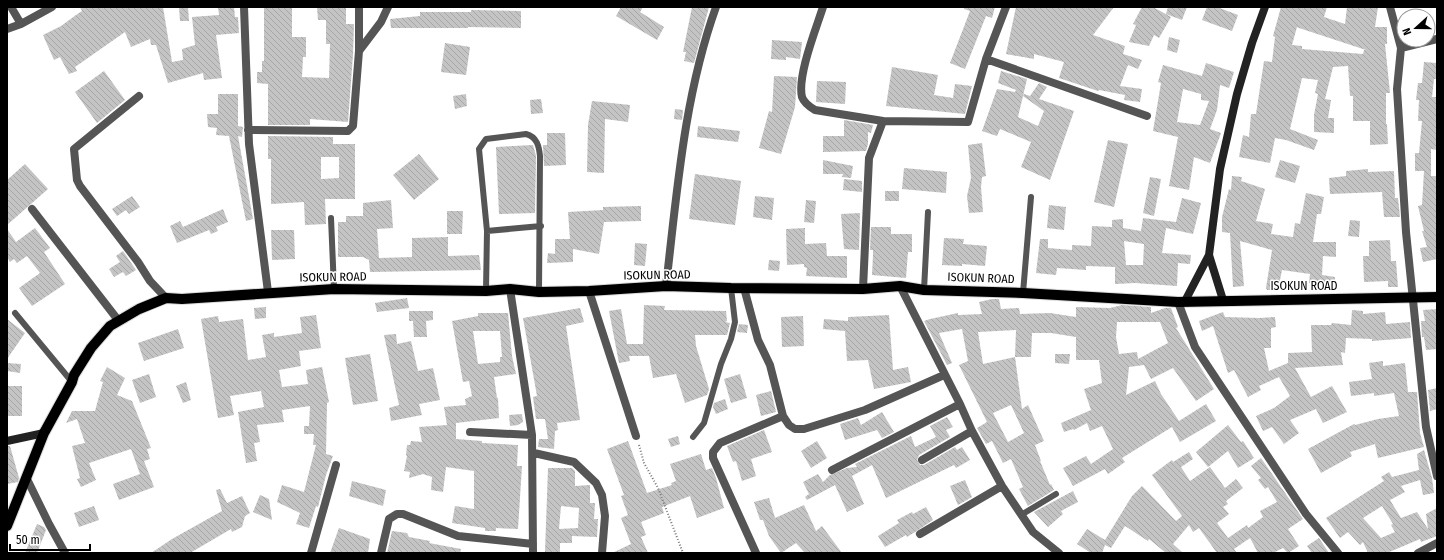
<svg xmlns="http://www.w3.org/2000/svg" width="1444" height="560" font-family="'Fira Sans Condensed',sans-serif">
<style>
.building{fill:url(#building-back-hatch);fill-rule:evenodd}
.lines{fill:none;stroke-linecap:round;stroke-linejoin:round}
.primary-casing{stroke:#dbdbdb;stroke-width:12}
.path{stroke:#777;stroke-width:2;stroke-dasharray:1 2;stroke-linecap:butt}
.lane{stroke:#555;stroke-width:6}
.street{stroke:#555;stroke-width:8}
.secondary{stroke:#222;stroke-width:8}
.primary{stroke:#000;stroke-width:10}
.labels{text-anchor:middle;stroke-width:3;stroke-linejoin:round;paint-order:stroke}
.street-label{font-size:12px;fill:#000;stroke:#fff}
</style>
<defs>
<pattern id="building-back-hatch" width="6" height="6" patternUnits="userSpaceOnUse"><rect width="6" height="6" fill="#c4c4c4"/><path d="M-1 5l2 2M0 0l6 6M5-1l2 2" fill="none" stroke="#a7a7a7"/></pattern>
</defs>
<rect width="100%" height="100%" fill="#fff"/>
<!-- building -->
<path class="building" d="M80 7H163L172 62 183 60 182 49 195 45 192 17 219 15 218 7H234L235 17H238L239 33 216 35 222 78 204 80 203 73 168 83 156 45H151L150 39 131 47 125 32 75 67 77 71 69 74 60 57 54 60 43 35 61 26 76 15 82 11Z
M179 7H188L189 21H180Z
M264 7H292V37H306V57H303L302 77 329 78 330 44H326V20H318L317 7H346V24H354L353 55 348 122 310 119V125H268V84L257 83V72H262V61H264Z
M621 7H643L640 12 664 27 657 40 616 16Z
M692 7H709L694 63 684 61 686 52H683Z
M964 7H995L992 18 986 16 965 69 950 63 970 11 964 9Z
M1016 7H1114L1093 35 1125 46 1123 54 1142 60 1138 69 1128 65 1120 86 1142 89 1140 102 1124 100 1125 95 1099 90 1098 91 1059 78 1064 62 1034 54V59L1006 54Z
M1142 7H1153L1171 17 1159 38 1154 35 1149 46 1129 42 1136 25 1133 24Z
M1168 7H1187L1182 20 1166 14Z
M1207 7H1217L1238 15 1232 31 1202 20Z
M1281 7H1327L1324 17 1345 24 1347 7H1378L1375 27H1387V44H1385L1390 93H1386V124H1387L1388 144 1370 145V121H1353V96H1350L1348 66 1333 67 1325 99 1331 100 1328 118H1334V133L1314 132V115L1318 94 1315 93 1318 80 1302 78 1290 129 1318 140 1314 150 1286 140 1275 138 1270 163 1239 157 1243 135 1249 137 1251 114H1256L1264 61 1272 62 1275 37 1273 36ZM1297 27 1299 28 1366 50H1364L1363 54 1302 49V46L1292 45Z
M471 10 521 11V28L468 27V28H391L390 19 420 16V12H471Z
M1169 37 1180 40 1177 53 1167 50Z
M772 40 802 42 800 59 786 57V60L771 59Z
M445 43 470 47 466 75 441 72Z
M1424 62 1437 63V79H1434L1432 97H1437V150L1431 149V176H1437V259L1423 262 1420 248 1427 247 1422 231H1424L1418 206 1422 205 1424 171H1415V153H1419L1422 121H1418L1419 100H1416L1418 83H1422Z
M1206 63 1234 72 1229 88 1220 85 1217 110 1210 129 1221 133 1210 163 1194 157 1189 190 1169 186 1178 137 1153 131 1161 83 1158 82 1163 65 1202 76ZM1183 89 1201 94V100L1209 101 1200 125 1177 122Z
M892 67 938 75 934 95 953 98 955 84 972 86 965 114 886 106Z
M104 71 125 100 97 123 75 92Z
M1001 71 1027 79 1018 117 1038 126 1044 111 1023 96 1024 94 1030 96 1039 83 1047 87 1039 99 1074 111 1050 180 1021 167 1031 142 1000 129 997 136 982 131 997 89 1015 92 1016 90 998 83Z
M774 76 797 77 795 107 781 154 759 148 769 111 772 112Z
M817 81 846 82 845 104 816 102Z
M218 94H238V126L243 127 242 137 238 136 253 219 246 221 229 136 216 135 217 128 208 127 207 114H218Z
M466 94 467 106 455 109 453 96Z
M541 99 543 113 531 114 530 100Z
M592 101 630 105 628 122 605 119 604 173 587 172 588 125Z
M675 109 683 110 682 120 674 119Z
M844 120 873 125 871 133 868 132V144L866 151 823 152V136H844Z
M698 126 740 131 738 142 697 137Z
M547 133H565L566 165 544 166 543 145H547Z
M268 136 333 137V144H355V199H325L326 224 305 225 304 202 271 204V159H268ZM321 157H339V178L321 179Z
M1108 140 1128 144 1114 207 1094 202Z
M982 143 986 176 982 177 981 187 983 212 969 213 967 196 971 178 968 145Z
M533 145 536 156 535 213 499 214 496 147Z
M419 154 439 179 414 200 393 175Z
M823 160 853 166 851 178 842 177 843 174H823Z
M1280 160 1300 166 1295 183 1275 177Z
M25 164 48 189 7 225V180Z
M904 168 947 172 946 193 902 189Z
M1368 169V172L1394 171 1395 198H1398L1400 217H1384L1382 192 1330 194 1329 178 1346 176V171Z
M695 174 741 181 735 225 689 219Z
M1232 176 1242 177 1241 181 1265 189 1256 221 1273 224 1271 234 1293 237 1295 223 1300 224 1306 193 1324 197 1321 214H1317L1313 242H1336V257L1323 256 1322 275 1335 277 1334 286 1309 283 1310 274 1282 270 1278 290H1267L1266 288 1272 250 1240 241 1244 286 1233 287 1230 233 1222 232V217L1229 189 1231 190Z
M1150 177 1161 179 1154 216 1143 213Z
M844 179 862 181V192L843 190Z
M885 191H899V201H885Z
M132 196 140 207 129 214 126 210 117 216 112 209Z
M755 196 774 198 772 220 753 217Z
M1182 198 1201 203 1193 234 1166 228 1162 253 1191 255 1190 264 1178 263 1177 286 1135 283 1115 284V267L1086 266V270L1057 268 1056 275 1036 273 1040 239H1048V248L1072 250V245L1091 246 1092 226 1112 227V220L1123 219V228L1141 231 1143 218 1176 222ZM1124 241 1144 244 1143 265H1126Z
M391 200 393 228 377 229 379 258 412 257V238L448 237V256L479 255 481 270 370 272 369 260 363 257H338V222H346V216H363V203Z
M806 200 816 201 814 223 804 222Z
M1049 205 1066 207 1064 230 1047 228Z
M641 206V221L604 222 599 254 573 249V262L547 263 548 253 555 254V239H570L568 212 603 210V207Z
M223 209 228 222 216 227 218 231 211 234 209 230 177 243 170 226 180 221 183 227Z
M447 211H463L462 234H447Z
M860 213 859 250 844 249 841 214Z
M1350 220 1360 221 1359 237 1348 236Z
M871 227H891V234H912V252H908L906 278 872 275 873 255V250H870Z
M35 228 50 248 44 252 65 284 32 306 19 288 40 273 27 256 17 263 14 259 10 262 7 257V229L16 242Z
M805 228V244L826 243 827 256H847V278L806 276 807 268 804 267V264L787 265 786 229Z
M271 230H294L295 259 272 260Z
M944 238 964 239 963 244 987 246 985 266 962 264V266L942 265Z
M1390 240 1391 261H1396L1398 287H1388V281L1364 282 1363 256H1369V241Z
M635 243 647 244 645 266 634 265Z
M123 251 136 270 126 276 123 272 114 277 109 269 120 262 116 256Z
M769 260 780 261 779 271 768 270Z
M407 298 409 308 377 312 375 303Z
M992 299H999L1001 309 1019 308 1020 314 1050 313 1076 317V307L1110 308 1122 305 1151 307V313L1165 308H1171L1178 327 1176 328 1214 389 1196 401 1173 368 1151 379 1144 365 1129 367 1126 395 1155 381 1161 394 1179 421 1206 404 1216 421 1180 442 1172 427 1122 458 1125 462 1108 474 1105 469 1073 486 1063 468 1086 456 1091 464 1113 449 1102 426 1090 431 1087 423 1074 430 1073 429 1064 432 1061 423 1091 410 1084 389 1102 383 1099 360H1076V337L1051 333H1032L1031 357H1015L1016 330 978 332 983 364 1015 357 1022 409 1028 405 1044 441 1035 445 1041 461H1040L1050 485 1051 484 1054 490 1028 506 1019 489 1023 487 1011 459 1003 463 992 441 986 444 977 428 987 422 959 365 968 361 962 329 939 333 952 363 947 365 924 321 930 319 958 313V315L982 314 979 302ZM1117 322H1160L1168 343 1138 359 1137 352 1119 354 1116 337ZM1011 405 1024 433 1008 442 993 413Z
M644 305 665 306 664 310 726 311 727 321 725 322 730 323 727 335H695L696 346 709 389 707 395 685 403 676 374 653 378 649 356H629L630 361 619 363 609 311 621 309 627 344H643Z
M266 307V318L255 319 254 308Z
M580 308 584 322 566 326 580 420 557 423 558 430 555 431 554 449 538 447 539 439H548L545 419H536L533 397 537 396 523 318Z
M1437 309V349L1426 350 1424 337H1422L1421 321H1425L1423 310Z
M1352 310 1363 311V314L1385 312 1386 324 1410 322 1411 338 1372 341V339L1346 338 1345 353 1341 352 1343 365 1295 368 1311 397 1332 386 1347 412 1323 423 1316 409 1290 420 1299 433 1284 444 1272 427 1263 431 1256 416 1274 408 1290 396 1279 377 1259 386 1261 390 1248 397 1234 370 1228 373 1213 326 1202 331 1199 321 1223 312 1225 317 1259 318 1275 317 1276 327 1271 328V348H1264L1269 371 1288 363V353L1312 352 1311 325H1331L1332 323 1351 325Z
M409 311H433V320L426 321 427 337H414L413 321H409Z
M478 313H508L512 356 516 374 494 377 497 398H498L499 418 456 423V439L482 441V443L518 445 517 466H522L518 529 496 528V531H485V528L452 523 455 506 474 509V471L446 467 443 492 431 490 432 477 423 474 409 478 410 472 404 471 407 456 406 455 407 445H410L411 441 422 442 419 427 447 425 444 407 466 405 465 399 472 396 469 381 463 382 452 321 478 316ZM473 331H500L502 357H500V362L478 364Z
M316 315 321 348 299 351 301 366 279 370 282 387 308 384 306 370 322 367 329 402 327 403 326 454 333 456 326 475 318 507 316 506 309 528 296 524 300 513 277 502 282 485 304 492 316 445H313L314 434H304V426H309L310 406 282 410 284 422 257 425 260 442 254 443 257 461 246 463 238 412 264 407 261 391 230 396 234 415 218 418 201 319 218 316 219 322 243 319 248 360 266 357 262 335 274 333V337L302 333 300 317Z
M889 315 893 370 908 367 911 382 874 389 868 360 847 361 845 331 823 329 824 319 848 321V317Z
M803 316 804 346 782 347 781 317Z
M7 319 25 333 7 359Z
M739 324 748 325 747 333 737 332Z
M178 329 184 348 144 361 138 343Z
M396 334 397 344 411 341 418 371 433 368 440 400 419 404 422 415 391 421 389 408 399 405 384 335Z
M370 354 378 401 353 405 345 358Z
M1055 354H1070L1069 364 1055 363Z
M1383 361V366L1405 363 1408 392H1417L1420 433 1424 447 1378 458 1375 444 1350 452 1352 456 1321 473 1308 449 1354 424 1355 425 1378 419 1399 416 1394 393 1374 396V393L1351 396 1349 382 1372 379 1369 363Z
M7 363 21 364 20 373 7 371Z
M107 367 125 378 117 395 132 401 151 448 147 449 150 459 144 461 154 487 119 500 113 484 140 474 131 449 89 463 96 480 81 487 77 479 80 478 72 446 85 443 77 419 66 423 72 411H95L103 382 100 381Z
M149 374 156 397 140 403 132 380Z
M740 374 747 398 731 403 724 379Z
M186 382 191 400 183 403 176 386Z
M7 386H22V416H7Z
M1437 388V409L1430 411 1428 390Z
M771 391 776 412 761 416 756 395Z
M725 399 728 409 716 414 713 407 714 403Z
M882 412 894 432 882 438 877 430 845 440 840 424 858 418 861 425Z
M522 414 523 422 518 425 510 426 509 415Z
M947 417 953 427 946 430 950 437 919 455 917 460 920 465H924L955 447 957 450 962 447 970 460 956 468 954 465 886 498 872 465 852 476 864 504 847 512 835 485 807 500 805 497 809 494 803 482 818 474 823 482 830 475 847 468 857 467 855 464 911 436 915 447 936 437 930 426Z
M1228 425 1241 442 1243 441 1254 458 1238 468 1228 451 1208 467 1196 452Z
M764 430 772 452 751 459 756 476 742 481 736 461 733 462 727 446Z
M678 436 680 444 671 447 668 439Z
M628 441 647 493 672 485 671 483 676 481 670 464 701 454 706 470 712 468 716 478 724 508 697 518 690 496 662 507 664 513 641 522 646 535 641 537 648 553H612L631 544 621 518 628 515 621 496 624 495 607 449Z
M817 441 827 458 811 468 801 451Z
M7 446H10L19 478 18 482 7 484Z
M1424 450 1432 478 1434 493 1423 495 1420 480 1401 486 1405 492 1390 500 1401 518 1417 512 1428 529 1426 514 1437 508V536L1421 542 1420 539 1387 553H1368L1363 542 1360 545 1348 532 1340 538 1326 518 1384 481 1381 477 1389 472 1392 477 1419 470 1417 454ZM1382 506 1393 524 1391 525 1395 532 1381 538 1363 518Z
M1189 452 1193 459 1181 467 1190 481 1210 467 1225 488 1236 479 1243 488 1226 501 1228 504 1223 507 1229 514 1217 523 1228 538 1247 525 1248 528 1263 517 1260 511 1277 502 1268 487 1265 489 1258 480 1261 478 1251 466 1261 458 1303 519 1288 529 1299 546 1288 553 1283 548 1273 553H1258L1250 538 1234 549 1237 553H1217L1199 528 1193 532 1189 525 1173 544 1183 553H1166L1149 539 1148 541 1125 526 1111 548 1105 545 1102 553H1091L1077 544 1087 529 1105 540 1132 496 1142 486 1176 521 1182 516 1152 475 1172 460 1173 462Z
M548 468H572L575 471V486L590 485V503H595L594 519H598L597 537 572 536V543H560V552H545ZM561 506 579 508 578 528 559 529Z
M965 480 972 497 958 505 950 486Z
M352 481 386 490 383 506 349 496Z
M220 489 227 503 242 496 250 513 245 516 242 527 232 532 231 529 190 553H151L172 539 222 511 216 490Z
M1073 491 1078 502 1061 511 1063 514 1048 527 1034 512Z
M260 495 269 499 272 520 253 512Z
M769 498 775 518 804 505 816 531 822 526 842 553H805L796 543 781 553 769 536 763 520H760L754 502Z
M94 506 99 520 79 527 74 513Z
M926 507 933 520 915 532 907 537 906 535 885 547 878 536 899 523 897 520 912 512 913 514Z
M37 524 44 527 46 530 37 553H25Z
M339 528 370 539 368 553H330Z
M392 531 407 533 409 537 430 541 429 543 461 549 460 553H387Z
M1319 538 1329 553H1312L1307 546Z"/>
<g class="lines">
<!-- primary casing -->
<g class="primary-casing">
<path id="primary" d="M7 526 44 433 72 382 74 375 91 348 110 326 139 309 166 298 182 299 334 289 486 291 510 289 539 292 589 291 666 286 731 288 863 289 900 286 924 290 1023 293 1178 302 1437 297"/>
</g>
<!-- path -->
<path class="path" d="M639 445 644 463 658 488 683 553"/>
<!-- lane -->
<path class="lane" d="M331 218 334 289
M487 231 541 226
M924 290 928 212
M486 291 487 231 479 149 486 139 526 134C537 137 539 146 540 156L539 292
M1023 293 1031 197
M15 313 72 382
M693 437 704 423 721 364 731 339 735 322 731 288
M1021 515 1056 494"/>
<!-- street -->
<path class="street" d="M11 7 21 24
M244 7 249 144 268 292
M823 7C816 29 797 76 802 97 804 103 810 107 815 110L883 121 869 158 863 289
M1390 7 1401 48 1397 89 1406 232 1426 427 1437 476
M7 29 21 24 52 7
M1401 48 1437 39
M359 51V7
M986 59 1147 116
M139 96 74 149 77 180 80 186 138 262 150 281 166 298
M883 121 968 122 986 59 1006 7
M248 130 348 131 353 126 359 51 381 22 388 7
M32 209 118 320
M666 286C677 192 684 96 716 7
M900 286 960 404 972 431 1002 486 1033 532 1059 553
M744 288 758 340 770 365 783 416 789 425 795 429H804L865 410 944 375
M510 289 532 435 533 553
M589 291 636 436
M1178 302 1195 347 1306 514 1338 553
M470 432 532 435
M534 453 574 462 596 483 602 495 605 516 602 553
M922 460 972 431
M832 470 960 404
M26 477 49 524 65 553
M920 534 1002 486
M311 553 336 465
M381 553 389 519 397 514H403L458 536 533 544
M756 553 713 458V452L720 443 783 416
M1418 553 1437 543"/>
<!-- secondary -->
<path class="secondary" d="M1209 255 1223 300
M1185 301 1209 255 1220 169 1237 94 1252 43 1265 7
M7 441 44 433"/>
<!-- primary -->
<use href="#primary" class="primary"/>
</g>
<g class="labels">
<!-- street labels -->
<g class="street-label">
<text transform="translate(657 275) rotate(-1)" y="4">ISOKUN ROAD</text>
<text transform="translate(333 277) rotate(-1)" y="4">ISOKUN ROAD</text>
<text transform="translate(981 278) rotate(2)" y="4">ISOKUN ROAD</text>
<text x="1304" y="290">ISOKUN ROAD</text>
</g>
</g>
<!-- border -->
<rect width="1444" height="560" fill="none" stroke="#000000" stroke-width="16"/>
<!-- north arrow -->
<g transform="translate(1416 28) rotate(249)"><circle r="19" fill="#ffffff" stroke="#999999"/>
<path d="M0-3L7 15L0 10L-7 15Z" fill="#000000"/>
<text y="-6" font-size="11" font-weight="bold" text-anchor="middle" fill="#000000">N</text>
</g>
<!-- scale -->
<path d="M10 544v6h80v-6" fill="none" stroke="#000000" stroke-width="2"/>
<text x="16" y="544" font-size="12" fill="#000000" stroke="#ffffff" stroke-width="3" paint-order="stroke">50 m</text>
</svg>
